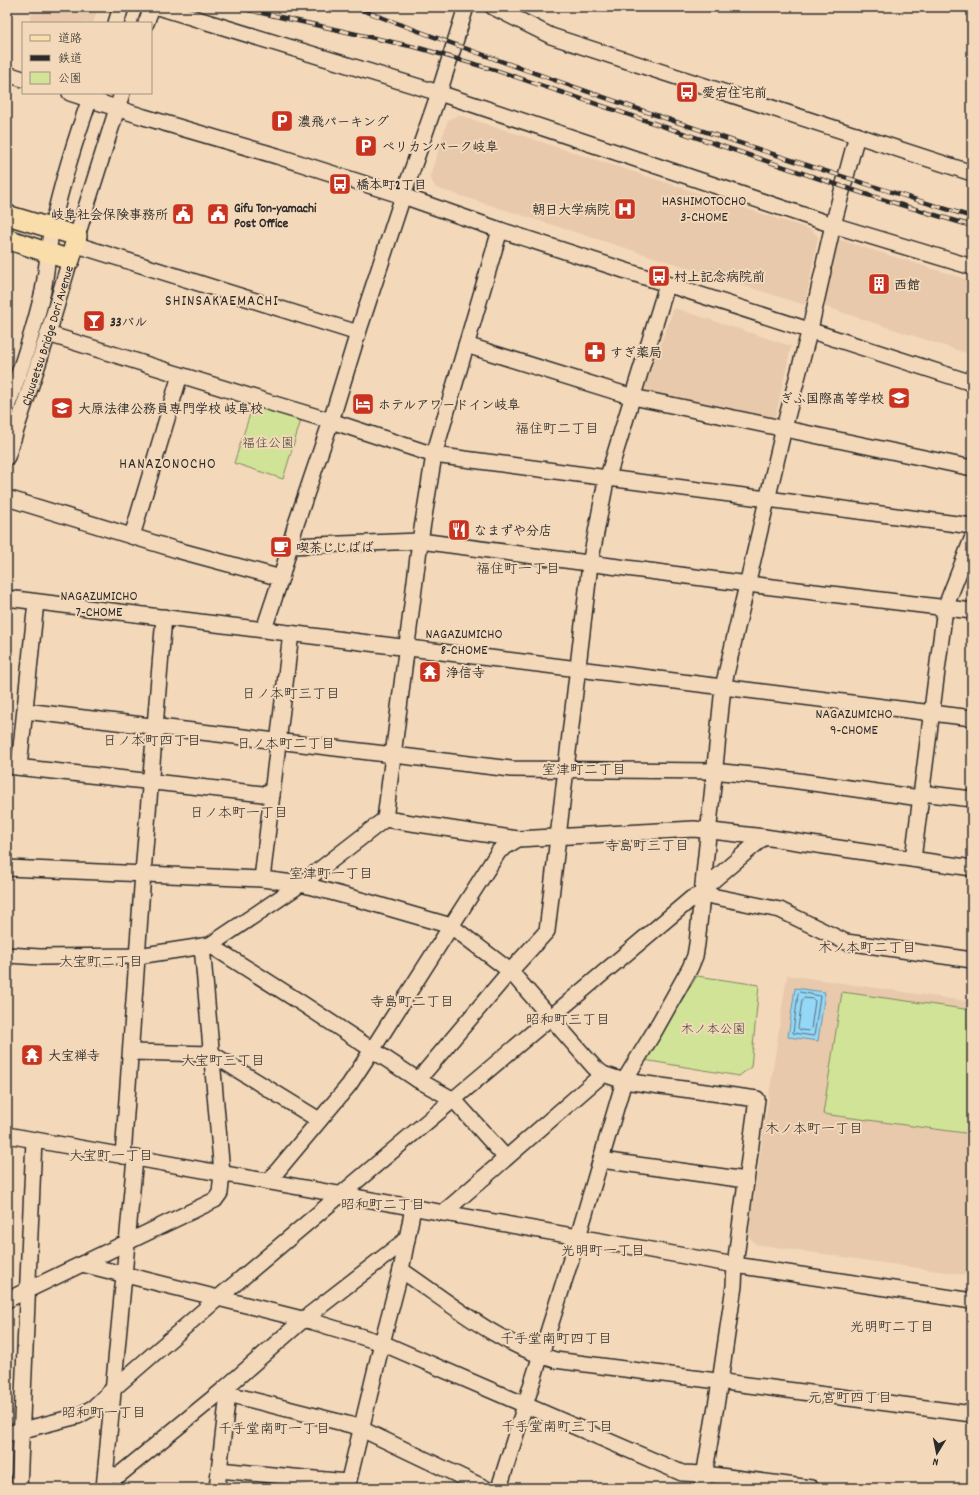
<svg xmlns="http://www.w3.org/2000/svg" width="979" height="1495" font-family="Dekko,'Klee One',sans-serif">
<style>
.built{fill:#e8c9ab}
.green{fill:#d0e397;stroke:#7e8761}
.water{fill:#95d7f7;stroke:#6b92a5}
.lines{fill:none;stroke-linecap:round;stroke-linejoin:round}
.shore{stroke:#55707d;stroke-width:1}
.minor-casing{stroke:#2b2b2b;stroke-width:18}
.major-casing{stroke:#2b2b2b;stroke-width:22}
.minor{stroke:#f3d8ba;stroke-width:15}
.major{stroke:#f9deab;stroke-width:19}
.rail-casing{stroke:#2b2b2b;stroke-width:4.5}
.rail{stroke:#f3d8ba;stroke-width:3;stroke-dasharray:9;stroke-linecap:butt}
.labels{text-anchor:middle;stroke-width:4;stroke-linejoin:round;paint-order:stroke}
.poi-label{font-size:13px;font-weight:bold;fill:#2b2b2b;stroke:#f3d8ba;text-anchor:start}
.street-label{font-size:13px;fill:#2b2b2b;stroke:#f3d8ba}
.park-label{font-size:13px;fill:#44473b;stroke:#f3d8ba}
.neighbourhood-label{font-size:14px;fill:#2b2b2b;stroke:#f3d8ba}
.quarter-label{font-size:15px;letter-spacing:1px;fill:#2b2b2b;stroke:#f3d8ba}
</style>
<rect width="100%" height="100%" fill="#f3d8ba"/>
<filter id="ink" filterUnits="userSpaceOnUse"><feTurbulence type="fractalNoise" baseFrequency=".025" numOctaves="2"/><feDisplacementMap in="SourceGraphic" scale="8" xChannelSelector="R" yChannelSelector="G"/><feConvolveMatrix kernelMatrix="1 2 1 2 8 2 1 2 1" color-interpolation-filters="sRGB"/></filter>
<g filter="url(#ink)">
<!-- built -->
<path class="built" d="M34 7H95L97 10 93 23H29Z
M458 115 812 230 818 237 805 305 436 188 430 177 448 120Z
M834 238 972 281V355L823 306Z
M674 308 791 346 776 415 769 418 647 393 645 386Z
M787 975 972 1002V1276L756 1244 748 1236Z"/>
<!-- green -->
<path class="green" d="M253 405 301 420 283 479 234 463Z
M697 976 759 985 751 1067 739 1076 644 1060Z
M842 992 972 1010V1134L823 1114Z"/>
<!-- water -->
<path class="water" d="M795 988 825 992 818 1041 788 1037Z"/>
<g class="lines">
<!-- shore -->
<path class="shore" d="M800 992 820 996 814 1036 793 1033 798 994Z
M804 998 813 999 815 1001 811 1029 809 1031 800 1030 798 1028 802 1000Z"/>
<!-- minor casing -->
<g class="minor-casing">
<g id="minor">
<path d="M158 7 439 93 833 225 972 267"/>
<path d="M493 7 551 36 972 173"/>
<path d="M116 23 121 7"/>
<path d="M146 23 152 7"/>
<path d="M7 74 23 79"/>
<path d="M70 93 144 117 277 156 403 196 500 230 972 383"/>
<path d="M77 236 122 93"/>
<path d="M74 244 358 333"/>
<path d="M824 264 833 225 857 135"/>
<path d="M48 334 271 403 331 421 434 455 972 526"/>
<path d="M466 345 633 397 972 468"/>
<path d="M7 407C21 369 34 330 43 291 47 270 48 248 52 227 62 182 76 137 92 93"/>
<path id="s1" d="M7 457 48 334 70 260"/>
<path d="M7 498 177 550 281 578"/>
<path d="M132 536 180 375"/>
<path d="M289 546 420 541 756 585 972 611"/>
<path d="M7 598 972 718"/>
<path d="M264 629 281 578 295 527 331 421 358 333 403 196 439 93 466 7"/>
<path d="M25 711 511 769 713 771 770 777 920 798"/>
<path d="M7 766 272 795"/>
<path d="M19 767 36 602"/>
<path d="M921 793 972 799"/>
<path d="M385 819 518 839 694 829 764 837 972 868"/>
<path d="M913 859 945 608 972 539"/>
<path d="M7 868 262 879 301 884 368 902 451 926 510 971 594 1067 603 1074 624 1081 757 1099 735 1265 734 1286 720 1382 702 1488"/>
<path d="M262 879 291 633"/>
<path d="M703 889 764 837"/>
<path d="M210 945 303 1004 418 1080 454 1100 506 1158"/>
<path d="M7 955 40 957 138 956 210 945 301 884 385 819 420 541 434 455 500 230"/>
<path d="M131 1052 212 1054 319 1120"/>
<path d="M418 1080 505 977 547 931 590 564 605 486 667 285"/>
<path d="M7 1135 735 1265 972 1301"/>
<path d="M123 1156 143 873 164 617"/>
<path d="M601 1160 746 1180"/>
<path d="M268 1182 349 1085 372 1050 499 851 518 839"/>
<path d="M443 1213 603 1074"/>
<path d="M82 1264 314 1322 382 1343 682 1473 705 1474 811 1488"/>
<path d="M401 1270C450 1303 498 1344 555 1360L972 1414"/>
<path d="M7 1300 215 1200 220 1193 222 1173 202 946"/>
<path d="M223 1390 228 1394 355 1426 485 1488"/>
<path d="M7 1434 78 1416 94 1407 113 1389 217 1299 692 898 702 894 780 910 846 942 972 960"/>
<path d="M219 1470 347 1482"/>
<path d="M106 1474 119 1475 223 1390 304 1319 407 1239"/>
<path d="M19 1488 34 1140"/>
<path d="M104 1488 135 1158"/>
<path d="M217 1488 228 1394"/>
<path d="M347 1488 382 1343 401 1270 413 1208"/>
<path d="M499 1488 578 1237 624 1081 654 1032 690 968 695 956 697 944 723 687 784 428 810 329 823 271"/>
</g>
</g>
<!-- major casing -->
<g class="major-casing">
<path id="major" d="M7 215 77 236 70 260 7 239"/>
</g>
<!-- minor -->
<use href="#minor" class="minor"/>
<!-- major -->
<use href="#major" class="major"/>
<!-- rail casing -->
<g class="rail-casing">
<path id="rail" d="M235 7 419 48 495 70 868 195 972 226
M354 7C557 84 764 153 972 217"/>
</g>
<!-- rail -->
<use href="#rail" class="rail"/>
</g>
</g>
<!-- icons -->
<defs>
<g id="bus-square" transform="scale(1.15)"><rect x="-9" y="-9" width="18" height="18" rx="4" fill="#c8321e" stroke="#f3d8ba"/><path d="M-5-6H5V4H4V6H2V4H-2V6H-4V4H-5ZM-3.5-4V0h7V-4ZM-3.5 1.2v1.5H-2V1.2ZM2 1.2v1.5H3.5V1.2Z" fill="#fff"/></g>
<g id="parking-square" transform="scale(1.15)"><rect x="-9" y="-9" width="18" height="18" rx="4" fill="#c8321e" stroke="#f3d8ba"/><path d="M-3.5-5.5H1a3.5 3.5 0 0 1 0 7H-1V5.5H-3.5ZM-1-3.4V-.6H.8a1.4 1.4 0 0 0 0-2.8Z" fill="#fff"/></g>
<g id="hospital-square" transform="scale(1.15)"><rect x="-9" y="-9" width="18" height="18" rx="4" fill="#c8321e" stroke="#f3d8ba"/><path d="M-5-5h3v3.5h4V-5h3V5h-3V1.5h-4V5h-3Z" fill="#fff"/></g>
<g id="civic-square" transform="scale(1.15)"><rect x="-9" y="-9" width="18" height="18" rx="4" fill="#c8321e" stroke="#f3d8ba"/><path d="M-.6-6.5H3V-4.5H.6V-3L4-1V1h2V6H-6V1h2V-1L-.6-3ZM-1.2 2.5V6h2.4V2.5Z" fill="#fff"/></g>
<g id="building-square" transform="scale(1.15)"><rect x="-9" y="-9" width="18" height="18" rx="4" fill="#c8321e" stroke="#f3d8ba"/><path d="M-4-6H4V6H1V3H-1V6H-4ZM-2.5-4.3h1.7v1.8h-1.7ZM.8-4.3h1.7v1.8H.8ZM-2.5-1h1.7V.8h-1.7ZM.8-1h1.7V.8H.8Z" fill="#fff"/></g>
<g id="bar-square" transform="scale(1.15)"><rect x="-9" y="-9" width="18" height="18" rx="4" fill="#c8321e" stroke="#f3d8ba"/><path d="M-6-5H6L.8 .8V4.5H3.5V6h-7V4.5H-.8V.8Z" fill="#fff"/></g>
<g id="pharmacy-square" transform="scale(1.15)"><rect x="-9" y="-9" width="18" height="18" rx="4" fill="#c8321e" stroke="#f3d8ba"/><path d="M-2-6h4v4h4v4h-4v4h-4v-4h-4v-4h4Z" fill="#fff"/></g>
<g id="school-square" transform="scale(1.15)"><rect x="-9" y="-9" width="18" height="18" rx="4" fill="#c8321e" stroke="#f3d8ba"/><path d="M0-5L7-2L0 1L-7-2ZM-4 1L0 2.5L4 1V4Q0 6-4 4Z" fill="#fff"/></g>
<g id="hotel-square" transform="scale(1.15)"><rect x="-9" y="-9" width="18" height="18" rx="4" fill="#c8321e" stroke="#f3d8ba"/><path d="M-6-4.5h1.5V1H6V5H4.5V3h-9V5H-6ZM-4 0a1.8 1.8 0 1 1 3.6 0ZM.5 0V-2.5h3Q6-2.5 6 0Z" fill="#fff"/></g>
<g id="restaurant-square" transform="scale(1.15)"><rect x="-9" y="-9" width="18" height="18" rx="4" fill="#c8321e" stroke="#f3d8ba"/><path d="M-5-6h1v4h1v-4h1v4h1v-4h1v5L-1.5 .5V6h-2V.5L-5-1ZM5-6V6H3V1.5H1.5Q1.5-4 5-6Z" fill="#fff"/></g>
<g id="cafe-square" transform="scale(1.15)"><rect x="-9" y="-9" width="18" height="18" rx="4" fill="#c8321e" stroke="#f3d8ba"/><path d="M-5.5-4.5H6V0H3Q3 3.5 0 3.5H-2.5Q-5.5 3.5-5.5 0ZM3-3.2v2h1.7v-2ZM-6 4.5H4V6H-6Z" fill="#fff"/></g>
<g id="temple-square" transform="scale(1.15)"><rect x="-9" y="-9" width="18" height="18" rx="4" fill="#c8321e" stroke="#f3d8ba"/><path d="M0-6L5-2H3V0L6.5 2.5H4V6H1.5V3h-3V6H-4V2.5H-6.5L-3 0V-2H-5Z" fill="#fff"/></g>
</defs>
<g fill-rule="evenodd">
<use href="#bus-square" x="687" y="92"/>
<use href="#parking-square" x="282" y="121"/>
<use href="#parking-square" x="366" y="146"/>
<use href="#bus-square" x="340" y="184"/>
<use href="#hospital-square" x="625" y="209"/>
<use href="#civic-square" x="183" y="214"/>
<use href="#civic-square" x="218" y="214"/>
<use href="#bus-square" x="659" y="276"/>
<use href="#building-square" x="879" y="284"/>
<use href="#bar-square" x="94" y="321"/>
<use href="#pharmacy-square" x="595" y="352"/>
<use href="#school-square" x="899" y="398"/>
<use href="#hotel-square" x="363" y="404"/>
<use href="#school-square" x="62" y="408"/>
<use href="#restaurant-square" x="459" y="530"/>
<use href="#cafe-square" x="281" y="547"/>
<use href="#temple-square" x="430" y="672"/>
<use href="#temple-square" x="32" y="1055"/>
</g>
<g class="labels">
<!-- poi labels -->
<g class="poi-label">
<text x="702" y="97">愛宕住宅前</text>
<text x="298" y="126">濃飛パーキング</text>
<text x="382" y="151">ペリカンパーク岐阜</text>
<text x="356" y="189">橋本町2丁目</text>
<text x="234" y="212">Gifu Ton-yamachi<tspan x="234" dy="15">Post Office</tspan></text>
<text x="610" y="214" text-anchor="end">朝日大学病院</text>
<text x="168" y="219" text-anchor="end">岐阜社会保険事務所</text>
<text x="674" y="281">村上記念病院前</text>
<text x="894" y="289">西館</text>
<text x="110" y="326">33バル</text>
<text x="610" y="357">すぎ薬局</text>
<text x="884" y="403" text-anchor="end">ぎふ国際高等学校</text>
<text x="378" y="409">ホテルアワードイン岐阜</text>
<text x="78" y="413">大原法律公務員専門学校 岐阜校</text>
<text x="474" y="535">なまずや分店</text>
<text x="296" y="552">喫茶じじばば</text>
<text x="446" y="677">浄信寺</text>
<text x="48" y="1060">大宝禅寺</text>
</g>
<!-- street labels -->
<g class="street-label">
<text dy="5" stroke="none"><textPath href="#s1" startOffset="128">Chuusetsu Bridge Dori Avenue</textPath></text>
</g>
<!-- park labels -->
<g class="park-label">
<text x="268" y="447">福住公園</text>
<text x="713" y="1033">木ノ本公園</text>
</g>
<!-- neighbourhood labels -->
<g class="neighbourhood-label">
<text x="704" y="205">HASHIMOTOCHO<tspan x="704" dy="16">3-CHOME</tspan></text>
<text x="557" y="433">福住町二丁目</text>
<text x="518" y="573">福住町一丁目</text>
<text x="99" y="600">NAGAZUMICHO<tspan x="99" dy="16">7-CHOME</tspan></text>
<text x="464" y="638">NAGAZUMICHO<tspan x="464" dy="16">8-CHOME</tspan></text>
<text x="291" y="698">日ノ本町三丁目</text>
<text x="854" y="718">NAGAZUMICHO<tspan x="854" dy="16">9-CHOME</tspan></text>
<text x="152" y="745">日ノ本町四丁目</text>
<text x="286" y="748">日ノ本町二丁目</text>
<text x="584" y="774">室津町二丁目</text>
<text x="239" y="817">日ノ本町一丁目</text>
<text x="647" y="850">寺島町三丁目</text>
<text x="331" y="878">室津町一丁目</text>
<text x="867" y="952">木ノ本町二丁目</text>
<text x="101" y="966">大宝町二丁目</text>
<text x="412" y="1006">寺島町二丁目</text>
<text x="568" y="1024">昭和町三丁目</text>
<text x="223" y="1065">大宝町三丁目</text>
<text x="814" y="1133">木ノ本町一丁目</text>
<text x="111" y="1160">大宝町一丁目</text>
<text x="383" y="1209">昭和町二丁目</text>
<text x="603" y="1255">光明町一丁目</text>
<text x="892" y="1331">光明町二丁目</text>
<text x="556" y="1343">千手堂南町四丁目</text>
<text x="850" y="1402">元宮町四丁目</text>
<text x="104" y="1417">昭和町一丁目</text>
<text x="557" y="1431">千手堂南町三丁目</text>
<text x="274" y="1433">千手堂南町一丁目</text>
</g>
<!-- quarter labels -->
<g class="quarter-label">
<text x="222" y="305">SHINSAKAEMACHI</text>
<text x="168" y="468">HANAZONOCHO</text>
</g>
</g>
<!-- margin -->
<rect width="979" height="1495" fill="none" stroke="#f3d8ba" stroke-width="24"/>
<rect x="12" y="12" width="955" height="1471" fill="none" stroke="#2b2b2b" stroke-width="1.5" filter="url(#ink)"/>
<!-- legend -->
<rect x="22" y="22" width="130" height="72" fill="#f3d8ba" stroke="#a39381"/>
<rect x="30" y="35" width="20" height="6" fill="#f9deab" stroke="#a39381"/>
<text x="58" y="42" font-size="12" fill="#2b2b2b">道路</text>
<rect x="30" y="55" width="20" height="6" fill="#2b2b2b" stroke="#a39381"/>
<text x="58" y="62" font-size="12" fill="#2b2b2b">鉄道</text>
<rect x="30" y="72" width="20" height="12" fill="#d0e397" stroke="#a39381"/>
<text x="58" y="82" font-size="12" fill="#2b2b2b">公園</text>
<!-- north arrow -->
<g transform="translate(937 1453) rotate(190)" stroke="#f3d8ba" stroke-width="3" paint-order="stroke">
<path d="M0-3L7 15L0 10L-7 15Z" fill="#2b2b2b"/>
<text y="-6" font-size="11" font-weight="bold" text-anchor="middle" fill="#2b2b2b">N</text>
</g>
</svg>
